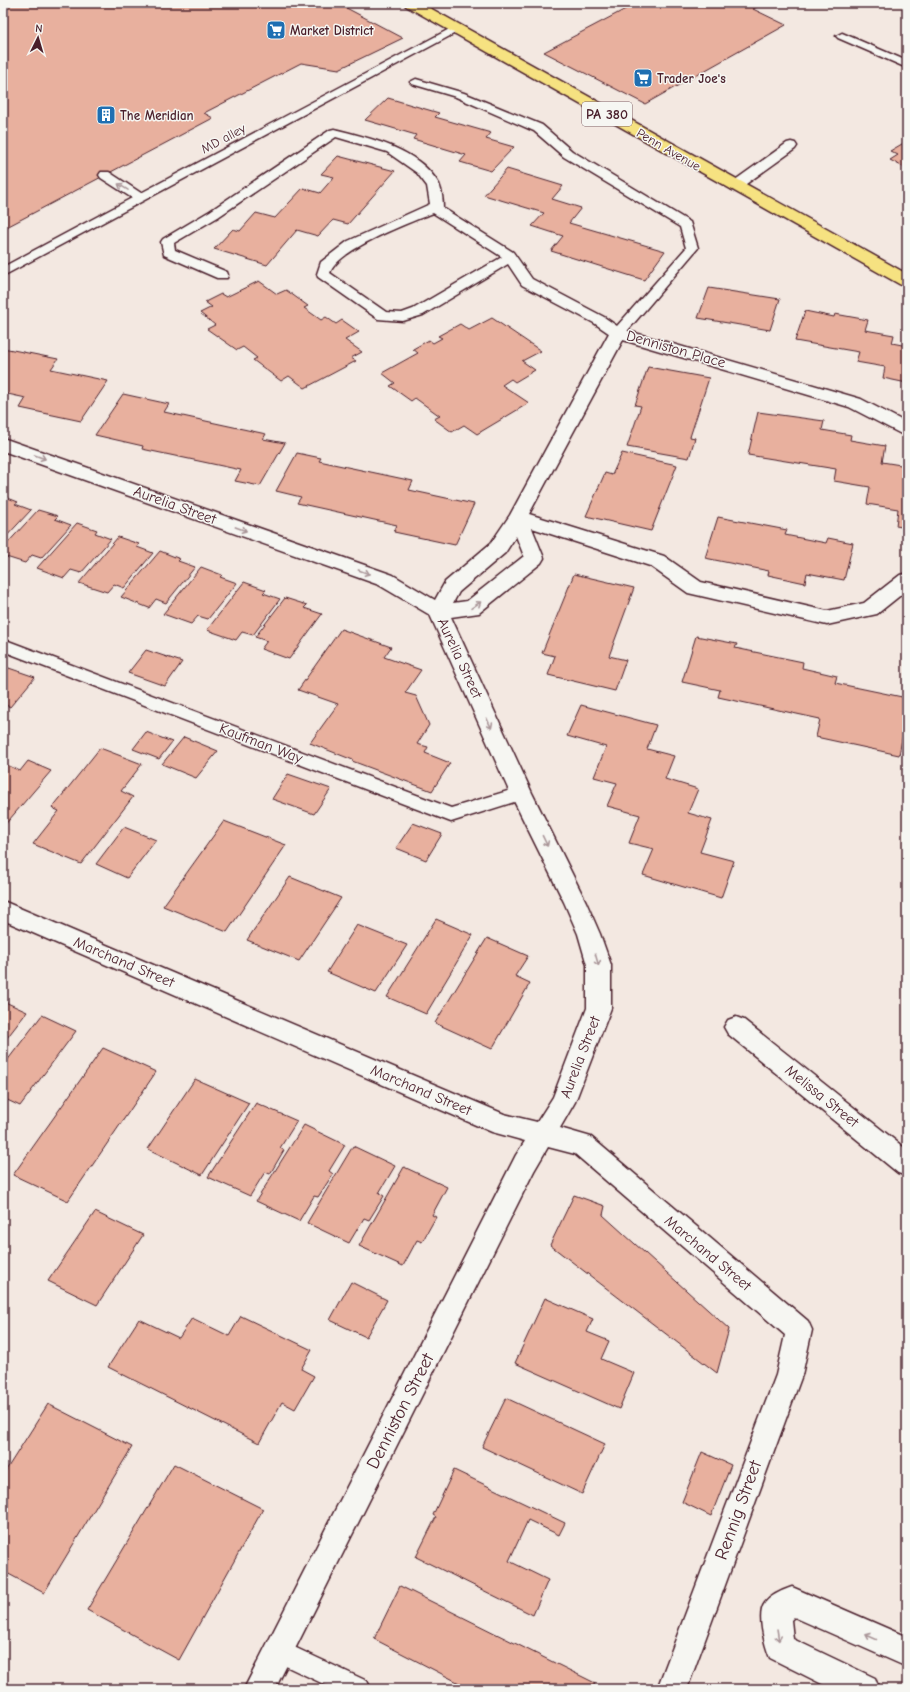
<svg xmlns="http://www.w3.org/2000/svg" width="910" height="1692" font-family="'Comic Neue',sans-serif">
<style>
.building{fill:#e8b09e;stroke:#4a1f2b}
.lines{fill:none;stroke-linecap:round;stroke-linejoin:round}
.service-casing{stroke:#4a1f2b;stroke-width:3}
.minor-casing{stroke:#4a1f2b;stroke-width:3}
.primary-casing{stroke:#4a1f2b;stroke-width:3}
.service{fill:#f6f6f2;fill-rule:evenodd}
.minor{fill:#f6f6f2;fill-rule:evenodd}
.primary{fill:#f6e281;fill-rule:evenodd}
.oneway{stroke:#a99598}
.labels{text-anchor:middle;stroke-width:3;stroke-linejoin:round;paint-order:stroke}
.far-poi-label{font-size:13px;font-weight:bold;fill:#4a1f2b;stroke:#f6f6f2;text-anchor:start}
.far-street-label{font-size:13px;fill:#4a1f2b;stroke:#f6f6f2}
.shield{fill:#f6f6f2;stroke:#7e6067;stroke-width:1}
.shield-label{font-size:14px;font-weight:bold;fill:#4a1f2b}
.street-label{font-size:15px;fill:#4a1f2b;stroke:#f6f6f2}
.near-street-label{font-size:18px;fill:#4a1f2b;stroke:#f6f6f2}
</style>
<rect width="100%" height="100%" fill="#f3e8e1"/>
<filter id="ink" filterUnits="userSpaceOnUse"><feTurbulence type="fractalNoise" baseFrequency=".025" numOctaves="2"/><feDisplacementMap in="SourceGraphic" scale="8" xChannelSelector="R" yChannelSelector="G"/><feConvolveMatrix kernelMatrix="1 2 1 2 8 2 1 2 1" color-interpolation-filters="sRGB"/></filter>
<g filter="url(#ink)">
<!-- building -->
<path class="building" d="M3 3H337L403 38 339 69 301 63 204 113 213 118 3 229Z
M637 3H764L753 9 786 25 645 104 544 52Z
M388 98 439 113 435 117 491 133 486 139 514 147 491 171 460 162 466 155 413 139 416 135 365 120Z
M907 141V169L890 160 898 155 890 151Z
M338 156 395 171 348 224 333 220 318 236 297 230 267 265 214 249 233 229 240 231 256 213 275 218 303 188 320 193 334 177 321 174Z
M507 169 563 186 552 199 581 208 569 223 665 251 644 280 551 251 563 236 532 226 544 213 484 195Z
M259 281 277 294 286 290 308 306 304 308 321 320 326 317 336 324 342 320 359 332 345 340 362 352 351 358 356 361 305 388 289 376 281 381 253 360 257 358 243 347 237 350 207 329 215 325 200 313 212 307 205 302 221 294 226 297Z
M709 288 780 299 770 330 698 318Z
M805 311 834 317 835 314 868 320 865 330 894 335 892 343 907 346V383L883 378 885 367 856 362 859 352 795 341Z
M492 318 541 351 522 361 535 370 515 382 511 379 502 385 529 403 477 434 464 425 452 432 434 419 440 416 415 398 411 401 390 386 395 383 382 373 418 353 413 349 429 340 433 343 442 338 438 336 460 324 469 330Z
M3 348 58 359 51 369 108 381 81 421 20 408 26 398 3 393Z
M648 367 709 378 690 437 695 438 689 458 627 447 641 406 635 405Z
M123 394 169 404 164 412 266 434 263 439 285 443 260 486 235 481 241 470 142 449 143 446 95 435Z
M758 412 824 421 822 430 851 435 850 440 885 446 882 462 907 466V528L896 526 898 509 867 504 870 487 834 481 836 469 748 455Z
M297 453 321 458 319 461 413 481 409 490 474 504 455 545 394 532 397 525 297 503 301 497 276 491Z
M622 453 677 465 651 531 586 516 605 473 612 475Z
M3 496 18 502 15 504 31 510 3 540Z
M38 510 58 516 55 519 71 525 41 558 32 555 25 563 3 556V548Z
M718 517 787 530 785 535 826 543 828 538 853 543 844 580 807 573 805 583 768 575 769 571 705 558Z
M77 523 97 530 95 533 111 539 81 573 71 570 64 578 37 568Z
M118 537 139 544 137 547 153 553 124 588 114 584 107 592 79 583Z
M160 551 180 559 178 561 195 567 166 603 156 599 149 608 121 597Z
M201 567 222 575 220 577 237 583 208 619 198 616 191 624 163 614Z
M574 574 634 588 609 656 626 660 615 691 548 675 555 656 542 653Z
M244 582 266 590 263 593 280 599 253 635 242 632 236 640 207 630Z
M285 598 307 605 304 608 322 614 289 659 261 649 267 641 255 637Z
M341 629 391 647 384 657 421 670 405 693 416 696 429 725 417 744 428 747 425 753 450 763 432 791 352 761 353 760 310 743 338 704 298 690Z
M696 636 737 644 735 648 803 662 802 668 837 676 835 683 907 698V712L899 755 816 737 820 719 718 697 720 690 682 682Z
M146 650 182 662 165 686 128 673Z
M3 666 35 677 10 707 3 704Z
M581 705 656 725 647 749 674 756 665 779 698 789 688 813 712 820 700 852 734 861 721 898 643 875 654 849 629 843 640 815 607 806 617 783 594 777 606 747 567 736Z
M146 732 172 742 159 759 133 749Z
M184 737 218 751 196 778 162 764Z
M100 748 142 764 121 791 133 797 81 864 33 844 59 811 52 808Z
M28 761 51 771 3 827V763L20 771Z
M288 774 331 789 314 814 272 799Z
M224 821 286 845 227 932 163 906Z
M413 823 442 834 426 860 396 848Z
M124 827 156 840 127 878 96 864Z
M290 877 341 898 299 961 247 940Z
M436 919 473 935 426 1014 387 997Z
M357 925 407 945 376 993 327 972Z
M487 938 528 956 515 976 530 983 492 1049 435 1023Z
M3 1001 27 1012 3 1043Z
M42 1015 76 1031 20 1106 3 1098V1066Z
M103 1048 156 1072 68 1201 13 1175Z
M195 1079 249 1103 202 1175 148 1149Z
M256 1103 297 1121 280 1148 284 1150 270 1174 265 1172 250 1196 208 1177Z
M304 1125 345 1145 329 1171 333 1174 318 1197 314 1196 299 1221 256 1201Z
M353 1146 395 1166 379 1193 384 1196 369 1220 364 1218 349 1243 307 1223Z
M404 1167 447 1187 432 1215 436 1217 422 1242 417 1240 403 1266 359 1246Z
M574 1195 605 1206 603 1215 729 1329 717 1373 550 1245Z
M95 1212 143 1235 97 1305 48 1281Z
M351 1282 387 1300 366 1337 330 1320Z
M545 1298 593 1319 587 1332 609 1341 601 1359 634 1373 619 1409 515 1363Z
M241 1316 312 1350 301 1369 314 1376 295 1409 282 1402 259 1443 108 1367 139 1319 179 1338 192 1318 229 1336Z
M506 1398 605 1444 582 1494 482 1447Z
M48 1404 132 1447 44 1593 3 1571V1475Z
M702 1452 731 1465 711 1516 682 1502Z
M174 1464 263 1509 179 1660 87 1610Z
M454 1470 565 1523 559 1535 528 1520 509 1561 548 1580 533 1615 416 1557 436 1517 433 1515Z
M400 1586 595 1683 592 1689H471L374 1639Z"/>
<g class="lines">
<!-- service casing -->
<g class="service-casing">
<path id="service" d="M457 25 461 26 463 28 461 30 3 276V267L132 198 101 178 99 175 101 172H109L141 193Z
M842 33 907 61V68L838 38 836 36Z
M416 79 464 93 542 125 572 151 690 222 698 248 623 336H613L594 323 522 285 508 264 423 315 403 321 378 319 318 277 317 274 321 262 348 241 430 204 427 186 417 173 387 152 336 137 218 217 174 243 175 250 227 272 228 275 227 278H217L164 255 161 242 163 239 210 211 330 130 334 129C370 138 419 149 439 184 442 191 443 201 443 208L513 252 532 279 604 317 617 326 686 248 680 227 564 157 534 131 456 97 412 84 410 82ZM433 213 502 257 413 309 402 313 386 312 330 273C338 249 409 223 433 213Z
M791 142 795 143 797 146 795 149 739 189H731L729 186 731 183 787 143Z
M3 639 451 808 521 787 527 788 529 793 527 798 451 822 3 651Z
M279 1640 367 1681 371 1689H334L271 1659 268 1651 271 1643Z"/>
</g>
<!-- minor casing -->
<g class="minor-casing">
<path id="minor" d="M618 328 861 399 907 423V437L849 407 623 340 529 514 664 556 701 582 827 611 864 603 900 575 907 573V590L877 614 827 625 688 593 650 566 532 528 544 558 541 563 479 613 451 617 532 793 586 902 600 934 611 965V1008L575 1102 560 1128 591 1137 808 1321 812 1330 802 1375 687 1689H657L776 1375 785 1335 575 1154 548 1147 534 1171 275 1689H244L516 1155 525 1141 492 1132 3 920V901L504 1114 537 1122 553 1097 587 1008V965L578 934 564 902 510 793 430 615 379 585 3 451V438L393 575 435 600 445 582 491 543 510 515 609 333 612 329ZM516 536 524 556 467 601 453 603 459 592 505 553Z
M736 1017 744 1020 907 1150V1176L898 1173 728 1034 724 1027 728 1020Z
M792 1587 907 1637V1667L794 1617 791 1620 793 1639 875 1678 879 1689H832L770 1658C765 1646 756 1614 765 1603 771 1595 783 1590 792 1587Z"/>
</g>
<!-- primary casing -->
<g class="primary-casing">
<path id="primary" d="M404 3H421L907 274V286L901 285 406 6Z"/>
</g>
<!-- service -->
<use href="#service" class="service"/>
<!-- minor -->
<use href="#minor" class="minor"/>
<!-- primary -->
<use href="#primary" class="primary"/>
</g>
<!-- one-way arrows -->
<defs><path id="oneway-shaft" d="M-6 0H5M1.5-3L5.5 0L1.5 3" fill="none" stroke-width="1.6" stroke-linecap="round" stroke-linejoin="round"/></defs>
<g class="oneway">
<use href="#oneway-shaft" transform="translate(123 187) rotate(-148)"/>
<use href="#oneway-shaft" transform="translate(40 457) rotate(20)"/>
<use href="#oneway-shaft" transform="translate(241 529) rotate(20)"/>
<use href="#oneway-shaft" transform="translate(364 572) rotate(20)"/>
<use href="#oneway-shaft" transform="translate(476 605) rotate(-34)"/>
<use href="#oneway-shaft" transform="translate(489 723) rotate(65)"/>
<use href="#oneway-shaft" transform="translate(545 841) rotate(64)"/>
<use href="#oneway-shaft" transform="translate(597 960) rotate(74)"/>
<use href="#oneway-shaft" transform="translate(778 1635) rotate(81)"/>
<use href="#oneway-shaft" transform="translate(871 1637) rotate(-156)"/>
</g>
</g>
<!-- icons -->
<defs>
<g id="supermarket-square" transform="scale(1)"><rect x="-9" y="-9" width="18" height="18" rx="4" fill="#1f6fb2" stroke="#f6f6f2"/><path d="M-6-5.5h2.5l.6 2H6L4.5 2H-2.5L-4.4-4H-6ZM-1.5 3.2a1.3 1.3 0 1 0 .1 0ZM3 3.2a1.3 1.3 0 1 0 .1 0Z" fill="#fff"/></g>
<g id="building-square" transform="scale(1)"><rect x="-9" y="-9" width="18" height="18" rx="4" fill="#1f6fb2" stroke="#f6f6f2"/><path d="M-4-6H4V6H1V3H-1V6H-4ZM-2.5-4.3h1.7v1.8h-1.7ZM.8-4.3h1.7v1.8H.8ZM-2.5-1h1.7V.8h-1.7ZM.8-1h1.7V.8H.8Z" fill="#fff"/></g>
</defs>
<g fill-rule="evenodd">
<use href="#supermarket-square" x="276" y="30"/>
<use href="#supermarket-square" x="643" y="78"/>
<use href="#building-square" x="106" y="115"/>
</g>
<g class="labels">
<!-- far-poi labels -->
<g class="far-poi-label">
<text x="290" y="35">Market District</text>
<text x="657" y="83">Trader Joe's</text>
<text x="120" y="120">The Meridian</text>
</g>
<!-- far-street labels -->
<g class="far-street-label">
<text transform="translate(223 138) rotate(-28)" y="5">MD alley</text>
<text transform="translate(669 149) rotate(30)" y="5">Penn Avenue</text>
</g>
<!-- shield labels -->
<rect class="shield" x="582" y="102" width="50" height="24" rx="3"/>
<g class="shield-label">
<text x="607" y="119">PA 380</text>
</g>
<!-- street labels -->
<g class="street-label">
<text transform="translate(676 349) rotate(16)" y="5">Denniston Place</text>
<text transform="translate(175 505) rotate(20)" y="5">Aurelia Street</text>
<text transform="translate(460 658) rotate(65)" y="5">Aurelia Street</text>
<text transform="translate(261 743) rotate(21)" y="5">Kaufman Way</text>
<text transform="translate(124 962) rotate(23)" y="5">Marchand Street</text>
<text transform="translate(580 1057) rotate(-69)" y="5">Aurelia Street</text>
<text transform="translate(421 1090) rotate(23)" y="5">Marchand Street</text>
<text transform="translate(822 1096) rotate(39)" y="5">Melissa Street</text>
<text transform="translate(708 1253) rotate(40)" y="5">Marchand Street</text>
</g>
<!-- near-street labels -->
<g class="near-street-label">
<text transform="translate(400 1411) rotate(-63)" y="6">Denniston Street</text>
<text transform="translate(738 1510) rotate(-70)" y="6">Rennig Street</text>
</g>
</g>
<!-- margin -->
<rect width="910" height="1692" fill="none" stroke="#f6f6f2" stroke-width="16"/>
<rect x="8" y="8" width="894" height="1676" fill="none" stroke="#4a1f2b" stroke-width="1.5" filter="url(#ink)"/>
<!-- north arrow -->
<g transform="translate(38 38) rotate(5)" stroke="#f6f6f2" stroke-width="3" paint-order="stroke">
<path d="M0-3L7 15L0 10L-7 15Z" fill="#4a1f2b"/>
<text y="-6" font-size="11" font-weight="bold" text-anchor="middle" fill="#4a1f2b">N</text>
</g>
</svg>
